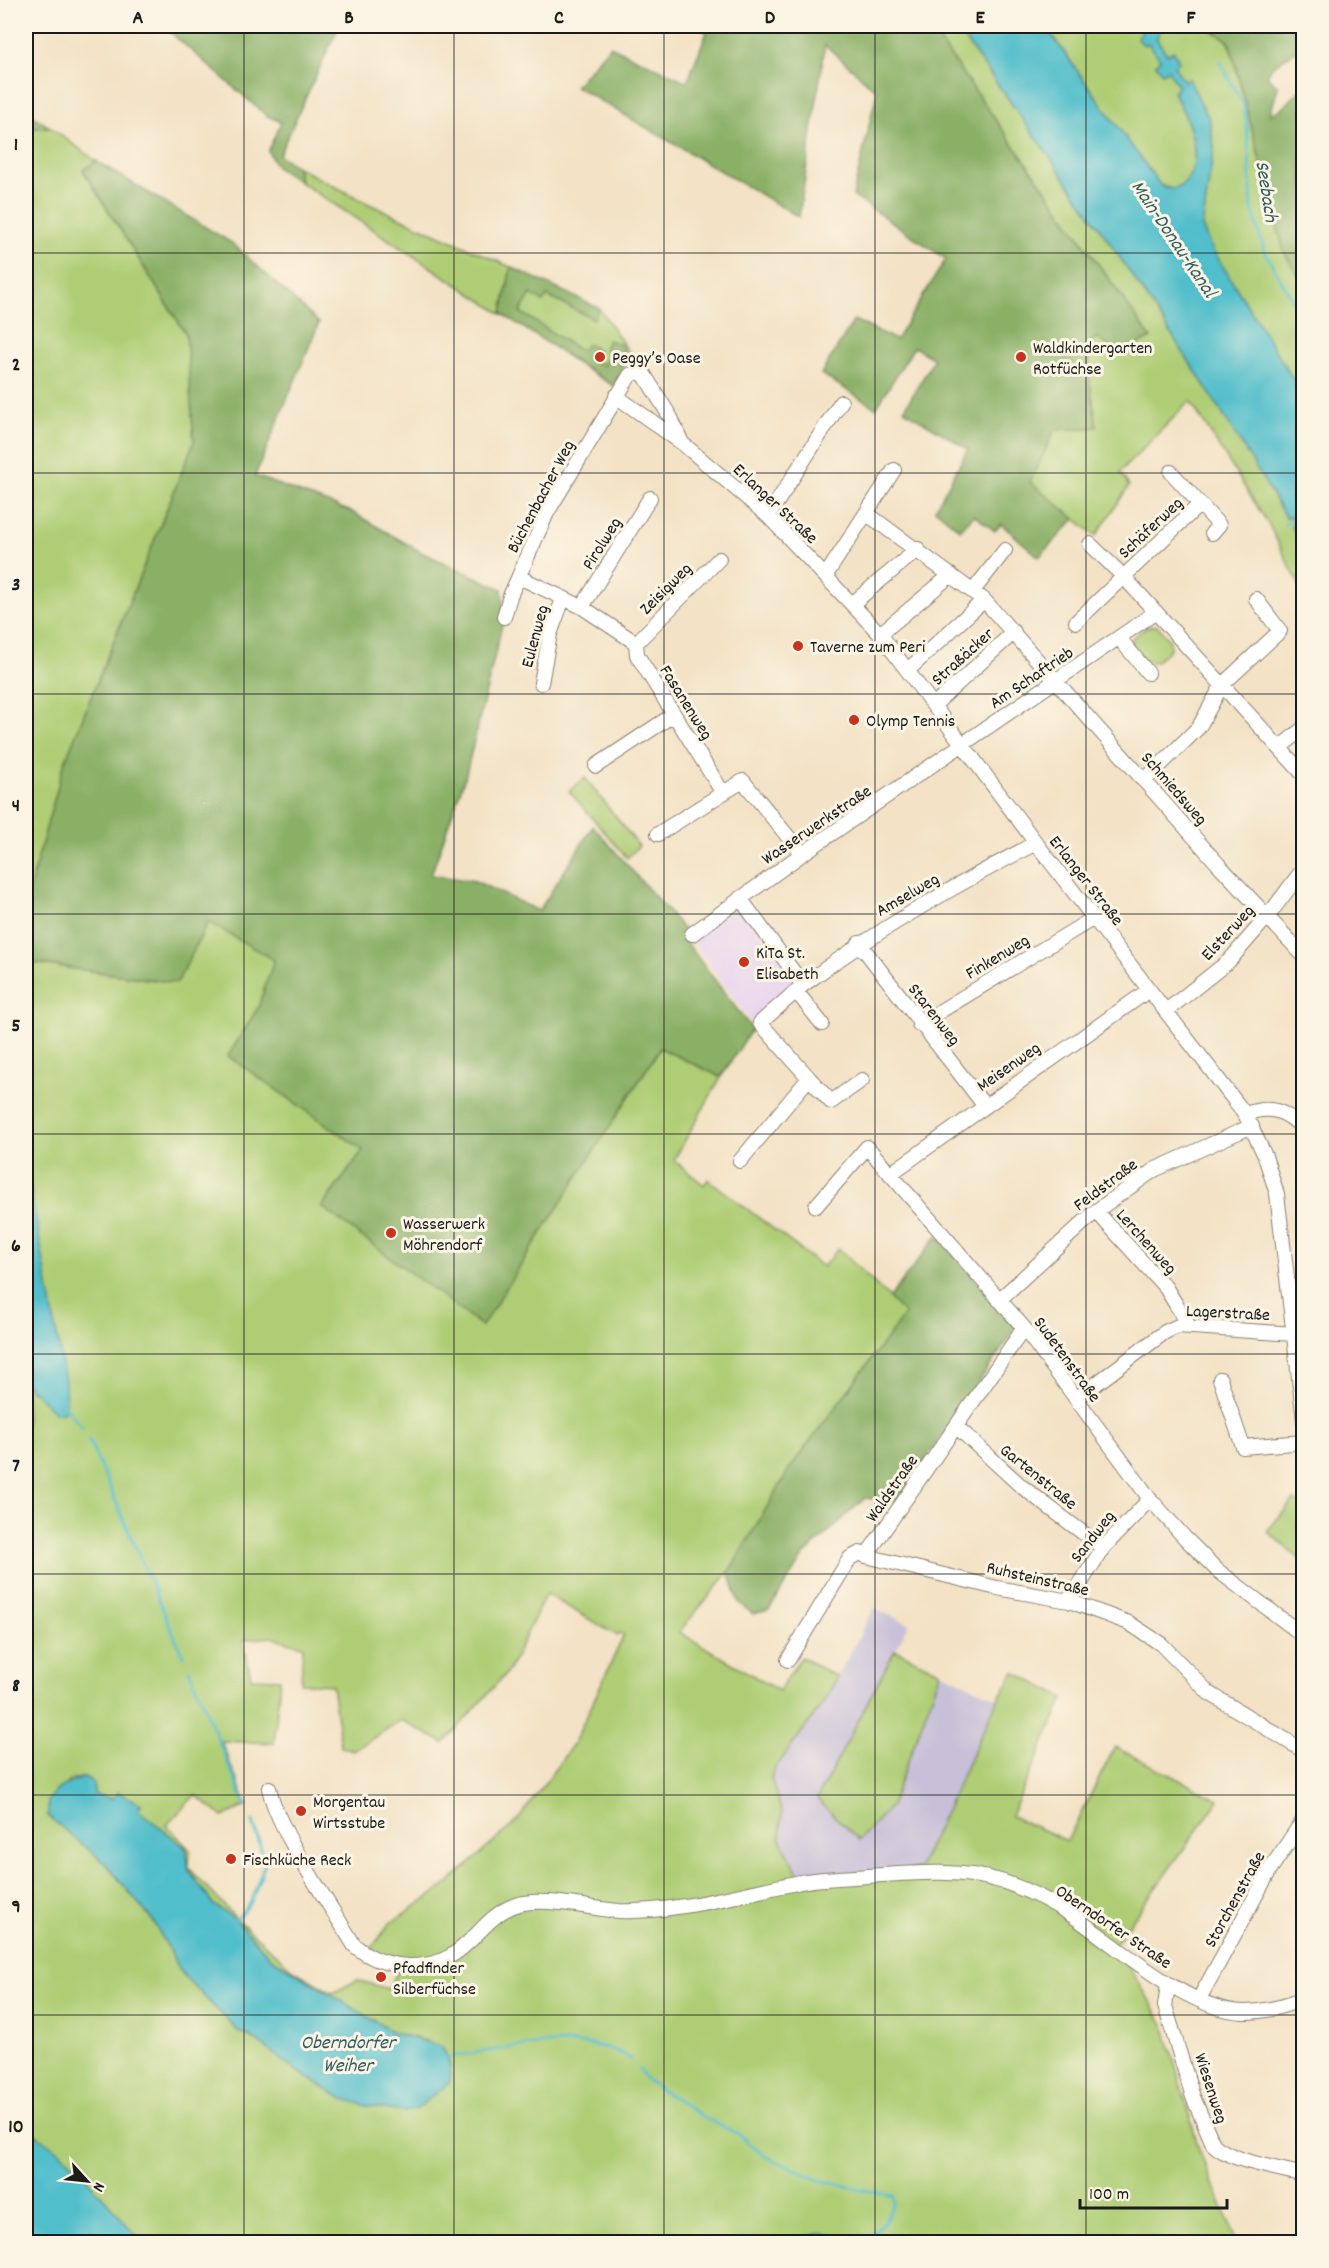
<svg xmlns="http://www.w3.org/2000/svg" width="1329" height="2268" font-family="Dekko,sans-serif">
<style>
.built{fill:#e6d2f0}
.industrial{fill:#c8bfd8}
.green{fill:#aecd74;stroke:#657448;stroke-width:1.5;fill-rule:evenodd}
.forest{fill:#8ab066;stroke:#536641;stroke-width:1.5}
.water{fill:#51becb;stroke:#366d74;stroke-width:1.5}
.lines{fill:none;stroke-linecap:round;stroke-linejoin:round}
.stream{stroke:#51becb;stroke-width:3}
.minor-casing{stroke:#887f70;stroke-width:16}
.minor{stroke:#fff;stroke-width:14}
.grid{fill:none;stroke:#1c1c1c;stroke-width:1.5;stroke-opacity:0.55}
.poi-dot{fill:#c8321e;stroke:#fcf5e5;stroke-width:2}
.labels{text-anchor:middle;stroke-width:6;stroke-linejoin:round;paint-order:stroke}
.poi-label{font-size:18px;fill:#1c1c1c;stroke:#fcf5e5;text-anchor:start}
.street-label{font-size:18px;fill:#1c1c1c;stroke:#fcf5e5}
.water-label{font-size:20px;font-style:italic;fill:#315d62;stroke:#fcf5e5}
.neatline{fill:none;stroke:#1c1c1c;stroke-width:2}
.grid-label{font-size:20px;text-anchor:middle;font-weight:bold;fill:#1c1c1c}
</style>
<rect width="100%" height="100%" fill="#fcf5e5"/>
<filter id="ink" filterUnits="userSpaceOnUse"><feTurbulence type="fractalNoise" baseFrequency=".0167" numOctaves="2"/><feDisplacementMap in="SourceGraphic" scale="12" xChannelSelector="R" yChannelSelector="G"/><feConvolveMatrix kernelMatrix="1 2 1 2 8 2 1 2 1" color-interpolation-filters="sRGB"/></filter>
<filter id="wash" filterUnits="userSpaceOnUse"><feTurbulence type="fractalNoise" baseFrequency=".008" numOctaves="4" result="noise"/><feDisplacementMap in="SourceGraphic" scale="24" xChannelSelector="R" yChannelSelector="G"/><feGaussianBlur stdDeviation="1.35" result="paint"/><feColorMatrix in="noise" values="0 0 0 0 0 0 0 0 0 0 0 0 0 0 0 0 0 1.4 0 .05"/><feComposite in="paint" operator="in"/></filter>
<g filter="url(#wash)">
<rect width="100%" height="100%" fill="#f3e2c5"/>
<!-- built -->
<path class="built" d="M739 904 798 984 753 1024 691 939Z"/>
<!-- industrial -->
<path class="industrial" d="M874 1608 909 1624 817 1799 859 1840 891 1806 941 1672 998 1699 919 1868 804 1885 780 1838 782 1813 771 1779 773 1771 825 1701Z"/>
<!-- green -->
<path class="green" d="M929 26H955C1072 185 1186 347 1286 518L1290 516 1294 523 1291 526 1303 548V592L1269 525 1190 401 1120 472 1129 486 1096 536 1029 482 1055 430 1097 427 1090 383V343L1097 337 1123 351 1151 338Z
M1045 26H1137L1143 32 1137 38 1148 43 1161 59 1156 64 1168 69 1178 86 1173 92C1187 115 1206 158 1185 182 1177 191 1170 190 1160 185Z
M1155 26H1206L1229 41 1284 252 1303 283V395L1212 249 1202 227 1214 147 1209 119 1189 80 1184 81 1173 66 1175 52 1167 55 1156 38 1160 34Z
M50 127 96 161 83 171 186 334 194 442 64 764 26 901V129Z
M297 167 369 204 511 267 502 314 300 182Z
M530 294 547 296 594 319 599 308 631 355 614 386 572 361 520 313Z
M1157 625 1170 641V649L1156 662 1143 661 1133 648 1132 638 1147 627Z
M585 778 639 846 627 858 569 791Z
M208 922 275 960 258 1008 228 1056 363 1150 322 1206 482 1325 660 1048 721 1077 674 1160 704 1185 708 1179 823 1267 838 1248 906 1314 790 1468 729 1572 679 1632 779 1691 801 1657 837 1677 825 1701 773 1771 771 1779 782 1813 780 1838 804 1885 919 1868 998 1699 1014 1672 1064 1698 1011 1816 1067 1841 1115 1747 1219 1800 1115 1944 1164 2024 1200 2153 1237 2242H891C850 2234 826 2233 785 2242H142L78 2169 59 2151 26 2128V1383L31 1391 66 1397 26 1162V962L177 983ZM546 1594 618 1636 620 1633 624 1635 574 1743 518 1820 445 1886 390 1923 369 1952 400 1967 388 1989 357 1980 333 1993 293 1970 233 1915 189 1868 190 1850 167 1825 195 1795 223 1817 247 1805 221 1741 274 1743 280 1679 251 1678 243 1640 271 1637 303 1646 301 1683 332 1685 341 1747 353 1751 401 1720 444 1743 509 1670ZM84 1777 93 1782 94 1794 98 1796 141 1804 138 1810 186 1849 189 1871 213 1904 236 1920 271 1958 394 2033 426 2041 366 2106C340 2098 317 2085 295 2070 277 2058 261 2039 240 2033L183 1975 153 1921 107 1865 48 1815 69 1781Z
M1294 1500 1302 1505 1303 1562 1267 1531Z
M895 1650 941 1672 891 1806 859 1840 817 1799Z"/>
<!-- forest -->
<path class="forest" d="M163 26H339L279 155 297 167 300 182 276 167 268 151 281 122 267 116Z
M696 26H929L1151 338C1127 349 1118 358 1097 337L1090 343V383L1097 427 1055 430 1030 482 1075 519 1039 557 1001 524 995 531 974 515 960 530 935 509 968 449 904 410 934 359 914 347 876 408 821 374 854 320 896 340 946 259 853 196 877 91 825 45 799 217 575 86 610 46 687 82 707 32Z
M1206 26H1303V46L1272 67 1267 76 1278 87 1270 115 1284 107 1300 90 1303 94V283L1284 252 1229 41Z
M26 112 50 127 26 129Z
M96 161 232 243 319 323 255 476 352 512 421 552 502 589 504 617 466 774 431 875 475 881 539 911 593 826 687 933 683 938 752 1029 721 1077 660 1048 482 1326 322 1207 363 1150 228 1056 258 1008 274 960 208 922 177 983 26 962V901L64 764 194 442 186 334 83 170Z
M511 267 599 308 594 319 547 296 543 302 531 294 520 312 581 351 587 344 599 350 593 360 603 365 609 355 604 349 608 340 623 345 624 356 614 386 502 314Z
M937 1236 1016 1328 896 1502 865 1498 804 1555 769 1610 753 1614 739 1603 729 1572 790 1468 905 1314 889 1298Z"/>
<!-- water -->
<path class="water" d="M955 26H1045L1160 185C1170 190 1177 191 1185 182 1206 158 1187 115 1173 92L1178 86 1168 70 1162 73 1156 65 1160 59 1148 43 1144 45 1137 38 1142 32 1137 26 1148 28 1155 26 1160 34 1156 38 1167 54 1174 51 1179 62 1174 66 1184 81 1189 79 1209 119 1214 147 1202 227 1212 249 1303 395V548L1291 526 1294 522 1290 516 1286 518C1186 348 1072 185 955 26Z
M26 1162 65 1381 66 1408 62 1413H55L26 1383Z
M84 1777 93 1782 94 1794 112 1799 118 1792 141 1804 138 1810 186 1848 189 1871 213 1904 236 1920 271 1958 394 2033 441 2046C449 2058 452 2067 450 2082L415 2110 403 2112 366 2106 341 2098 294 2069 250 2036 240 2033 183 1975 153 1921 107 1865 48 1816V1800L59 1788Z
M26 2128 59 2151 78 2169 142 2242H26Z
M819 2234 869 2238 891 2242H785Z"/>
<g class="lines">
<!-- stream -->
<path class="stream" d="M1220 62 1243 104 1247 126 1252 209 1265 252 1304 320
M1285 524 1293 520
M66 1408 82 1427
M89 1440 183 1656
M189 1670 246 1806
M236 1920 251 1902 265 1863 253 1821
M448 2057C495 2051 592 2028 630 2059
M640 2070 646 2080 703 2117 740 2135 763 2155 819 2180 893 2196 894 2201 885 2221 869 2238"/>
</g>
</g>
<g filter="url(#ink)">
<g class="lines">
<!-- minor casing -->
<g class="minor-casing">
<path id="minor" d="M616 396 682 443 768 516 880 634 1036 843 1245 1114 1265 1156 1277 1194 1304 1420
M1200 504 1219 525 1212 533
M866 513 984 600 1218 864 1304 956
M768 516 841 402
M1090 544 1123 576 1304 775
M826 575 894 470
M519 577 582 607 636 643 637 655 723 793 743 781 802 854
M973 591 1005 550
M852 604 918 549
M582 607 650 498
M504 617 510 596 547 513 630 375 642 371 671 418 681 441
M1076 622 1200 504 1171 472
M880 634 951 575
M1119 638 1148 673
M636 643 719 559
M908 670 984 600
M541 683 550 634 563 599
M934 705 1014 632
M1279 748 1304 728
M596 766 673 715
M1144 781 1199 727 1222 685 1280 631 1256 599
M658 834 723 793
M740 898 803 985C877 930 954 886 1036 843
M692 934 802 854 1156 612
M859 943 984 1105
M796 991 822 1024
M1166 1011 1229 961 1268 916 1304 868
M919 1024 1094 918
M809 1078 831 1102 862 1080
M1245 1114C1270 1105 1286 1110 1304 1130
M740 1161 809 1078 760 1023 803 985
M890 1174 1149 990
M816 1206 867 1147 1024 1328 1150 1499 1185 1538 1217 1570 1304 1636
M1096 1211 1166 1288 1189 1326
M999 1300 1096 1211 1154 1170 1252 1126
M1220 1379 1243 1447 1304 1442
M1076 1399 1165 1332 1178 1326 1294 1334 1304 1328
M957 1427 1021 1486 1103 1548
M866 1556 997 1588 1069 1601 1129 1623 1161 1644 1209 1693 1304 1751
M1069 1601 1103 1548 1150 1499
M788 1660 850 1558 860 1553 866 1556 1024 1328
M269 1788C278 1832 330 1904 354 1945 381 1969 428 1974 458 1951 477 1937 490 1915 513 1906 540 1895 590 1909 619 1911 679 1913 747 1892 806 1881 826 1878 847 1878 867 1876 911 1873 960 1868 1004 1882 1027 1890 1052 1902 1073 1916 1117 1946 1189 2011 1244 2012 1266 2012 1284 2006 1304 1999
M1168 1985 1165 2006 1193 2097 1213 2144C1231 2162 1279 2168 1304 2175
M1199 1999 1271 1868 1304 1819"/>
</g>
<!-- minor -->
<use href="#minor" class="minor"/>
</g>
</g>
<!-- grid -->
<path class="grid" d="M244 26V2242M454 26V2242M664 26V2242M875 26V2242M1086 26V2242M26 253H1304M26 473H1304M26 694H1304M26 914H1304M26 1134H1304M26 1354H1304M26 1574H1304M26 1795H1304M26 2015H1304"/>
<!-- markers -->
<g class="poi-dot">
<circle cx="600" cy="357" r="6"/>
<circle cx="1021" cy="357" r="6"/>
<circle cx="798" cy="646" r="6"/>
<circle cx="854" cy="720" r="6"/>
<circle cx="744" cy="962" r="6"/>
<circle cx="391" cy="1233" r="6"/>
<circle cx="301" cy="1811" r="6"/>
<circle cx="231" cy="1859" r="6"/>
<circle cx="381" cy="1977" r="6"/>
</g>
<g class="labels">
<!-- poi labels -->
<g class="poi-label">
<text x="1033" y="353">Waldkindergarten<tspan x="1033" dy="21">Rotfüchse</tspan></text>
<text x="612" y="363">Peggy’s Oase</text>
<text x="810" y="652">Taverne zum Peri</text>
<text x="866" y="726">Olymp Tennis</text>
<text x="756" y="958">KiTa St.<tspan x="756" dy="21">Elisabeth</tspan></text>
<text x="403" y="1229">Wasserwerk<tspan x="403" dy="21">Möhrendorf</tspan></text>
<text x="313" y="1807">Morgentau<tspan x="313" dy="21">Wirtsstube</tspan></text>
<text x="243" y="1865">Fischküche Reck</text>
<text x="393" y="1973">Pfadfinder<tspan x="393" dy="21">Silberfüchse</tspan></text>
</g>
<!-- street labels -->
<g class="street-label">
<text transform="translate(540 496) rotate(-62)" y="6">Büchenbacher Weg</text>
<text transform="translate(776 503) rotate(43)" y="6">Erlanger Straße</text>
<text transform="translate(1150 527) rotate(-43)" y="6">Schäferweg</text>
<text transform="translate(601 543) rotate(-58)" y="6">Pirolweg</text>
<text transform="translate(665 588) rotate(-45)" y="6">Zeisigweg</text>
<text transform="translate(534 636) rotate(-75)" y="6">Eulenweg</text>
<text transform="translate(962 656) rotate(-42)" y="6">Straßäcker</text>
<text transform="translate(1031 677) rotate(-34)" y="6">Am Schaftrieb</text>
<text transform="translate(687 702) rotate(58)" y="6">Fasanenweg</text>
<text transform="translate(1175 788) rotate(49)" y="6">Schmiedsweg</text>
<text transform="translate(816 824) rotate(-34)" y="6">Wasserwerkstraße</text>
<text transform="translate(1087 880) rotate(52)" y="6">Erlanger Straße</text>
<text transform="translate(907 894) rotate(-30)" y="6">Amselweg</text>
<text transform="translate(1227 932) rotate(-47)" y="6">Elsterweg</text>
<text transform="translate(997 956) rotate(-31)" y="6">Finkenweg</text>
<text transform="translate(935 1014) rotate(52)" y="6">Starenweg</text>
<text transform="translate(1008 1066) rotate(-35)" y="6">Meisenweg</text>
<text transform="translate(1105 1184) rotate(-37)" y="6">Feldstraße</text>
<text transform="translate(1147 1241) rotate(48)" y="6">Lerchenweg</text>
<text transform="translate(1228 1312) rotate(3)" y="6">Lagerstraße</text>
<text transform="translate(1068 1359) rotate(54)" y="6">Sudetenstraße</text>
<text transform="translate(1039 1476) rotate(39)" y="6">Gartenstraße</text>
<text transform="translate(891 1488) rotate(-55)" y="6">Waldstraße</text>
<text transform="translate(1092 1536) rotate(-52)" y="6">Sandweg</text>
<text transform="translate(1038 1578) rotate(13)" y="6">Ruhsteinstraße</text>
<text transform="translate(1234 1899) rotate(-61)" y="6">Storchenstraße</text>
<text transform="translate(1114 1926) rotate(34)" y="6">Oberndorfer Straße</text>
<text transform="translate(1212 2088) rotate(72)" y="6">Wiesenweg</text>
</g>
<!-- water labels -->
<g class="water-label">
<text transform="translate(1268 191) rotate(81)" y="7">Seebach</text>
<text transform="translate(1175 238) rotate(56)" y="7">Main-Donau-Kanal</text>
<text x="348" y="2048">Oberndorfer<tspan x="348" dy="23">Weiher</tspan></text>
</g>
</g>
<!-- margin -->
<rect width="1329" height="2268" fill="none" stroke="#fcf5e5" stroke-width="66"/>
<!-- north arrow -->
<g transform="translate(87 2181) rotate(117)" stroke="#fcf5e5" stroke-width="4.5" paint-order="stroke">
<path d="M0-4.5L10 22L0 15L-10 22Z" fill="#1c1c1c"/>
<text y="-9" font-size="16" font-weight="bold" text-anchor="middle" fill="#1c1c1c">N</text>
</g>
<!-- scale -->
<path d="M1080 2199v9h147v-9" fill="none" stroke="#1c1c1c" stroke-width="3"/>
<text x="1089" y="2199" font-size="18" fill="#1c1c1c" stroke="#fcf5e5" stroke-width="4.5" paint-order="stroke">100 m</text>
<rect x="33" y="33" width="1263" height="2202" class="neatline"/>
<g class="grid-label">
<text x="138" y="23">A</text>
<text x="349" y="23">B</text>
<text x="559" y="23">C</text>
<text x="770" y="23">D</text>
<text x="980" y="23">E</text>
<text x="1191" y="23">F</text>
<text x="16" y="150">1</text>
<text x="16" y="370">2</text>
<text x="16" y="590">3</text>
<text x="16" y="811">4</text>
<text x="16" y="1031">5</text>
<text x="16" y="1251">6</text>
<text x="16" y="1471">7</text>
<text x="16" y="1691">8</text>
<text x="16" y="1912">9</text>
<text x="16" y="2132">10</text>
</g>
</svg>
